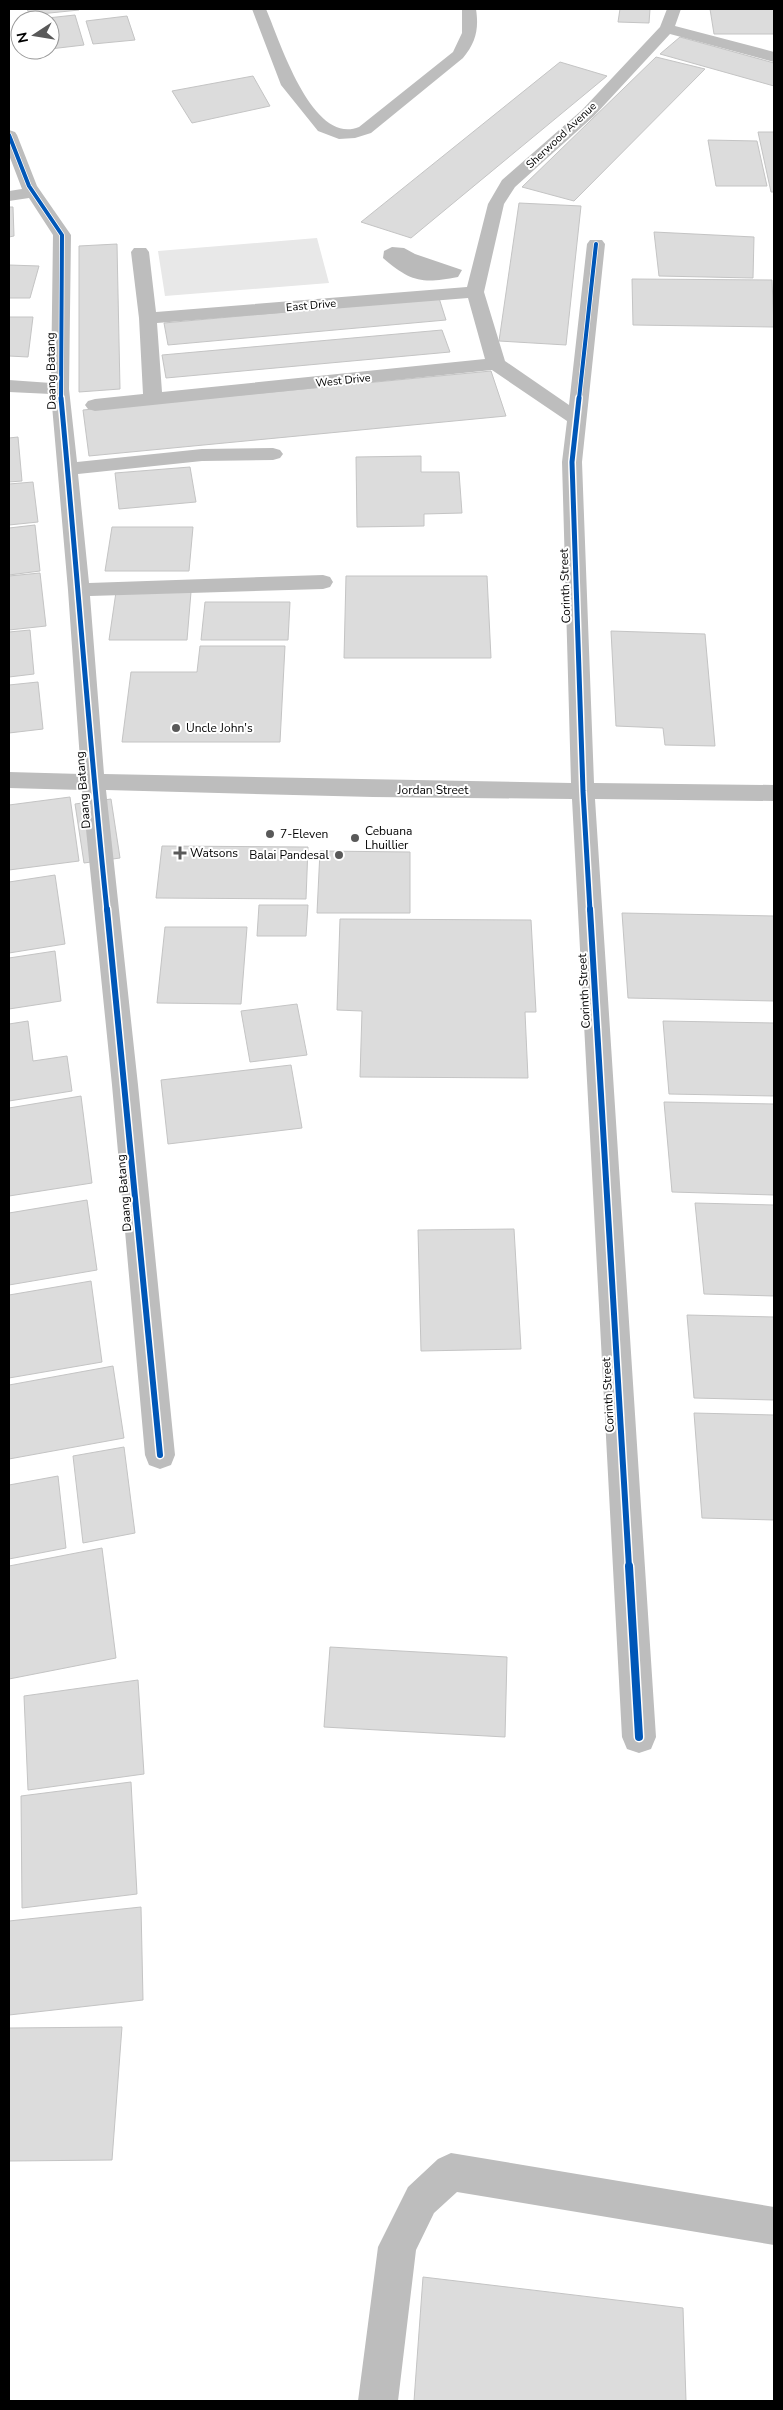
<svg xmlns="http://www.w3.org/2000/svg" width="783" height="2410" font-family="'Nunito Sans',sans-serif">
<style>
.green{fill:#e8e8e8}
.water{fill:#bababa}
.building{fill:#dcdcdc;stroke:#c4c4c4}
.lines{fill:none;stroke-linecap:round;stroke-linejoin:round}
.minor{fill:#bdbdbd;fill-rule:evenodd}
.cycleway-far3-casing{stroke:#fff;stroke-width:5.5}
.cycleway-far2-casing{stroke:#fff;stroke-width:8}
.cycleway-far1-casing{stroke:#fff;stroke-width:9}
.cycleway-casing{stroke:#fff;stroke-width:11}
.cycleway-far3{stroke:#0057b8;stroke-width:4}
.cycleway-far2{stroke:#0057b8;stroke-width:5}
.cycleway-far1{stroke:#0057b8;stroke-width:6}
.cycleway{stroke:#0057b8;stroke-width:8}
.poi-dot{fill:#595959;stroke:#fff;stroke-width:2}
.labels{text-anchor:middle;stroke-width:4;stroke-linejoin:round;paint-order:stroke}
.far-street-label{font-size:11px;fill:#000;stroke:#fff}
.street-label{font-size:12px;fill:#000;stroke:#fff}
.poi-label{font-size:12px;fill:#000;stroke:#fff;text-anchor:start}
</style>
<rect width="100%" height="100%" fill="#fff"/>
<!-- green -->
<path class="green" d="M317 238 329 283 165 296 158 251Z"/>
<!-- water -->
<path class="water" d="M392 247 404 248 415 254 462 270 458 277C422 284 411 282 383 258L384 251Z"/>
<!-- building -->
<path class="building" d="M27 9H79V10L30 15Z
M620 9H650L649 23 618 22Z
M710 9H774V34H714Z
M75 15 84 45 50 49V20L38 19Z
M127 16 135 40 93 44 86 21Z
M680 37 774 63V86L660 54Z
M656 57 705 69 574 201 522 187Z
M560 62 607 76 411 238 361 222Z
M253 76 270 106 192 123 172 91Z
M758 132H774V192H771Z
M708 140 757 141 767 186H716Z
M519 203 581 206 566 345 499 341Z
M9 207H13L14 236 9 237Z
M654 232 754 237 753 278 659 276Z
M117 244 120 389 79 392V246Z
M9 265 39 266 30 298H9Z
M632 279 772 280 774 327 633 325Z
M439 298 446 320 168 345 164 323Z
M9 317H33L28 357 9 356Z
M442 330 450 352 166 378 162 355Z
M491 371 506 416 89 456 83 410Z
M18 437 22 481 9 482V438Z
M421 456V472H459L462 513 424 514V526L357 527 356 457Z
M190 467 196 502 119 509 115 473Z
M33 482 38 522 9 525V484Z
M35 525 40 571 9 575V528Z
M112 527H193L189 571H105Z
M40 573 46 626 9 630V576Z
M346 576H487L491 658H344Z
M116 592H191L187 640H109Z
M205 602H290L288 640H201Z
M30 630 34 674 9 677V632Z
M611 631 705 634 715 746 665 745 663 728 616 726Z
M200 646H285L280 742H122L131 672H197Z
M38 682 43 729 9 733V685Z
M70 797 79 861 9 870V805Z
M111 799 120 858 84 863 75 804Z
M162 846 308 847 306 899 156 898Z
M320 851 410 852V913H317Z
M55 875 65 944 9 953V882Z
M259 905H308L306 936H257Z
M622 913 774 916V1001L628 998Z
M340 919 531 920 536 1012H525L528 1078 360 1077 362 1011 337 1010Z
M165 927H247L241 1004 157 1003Z
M55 951 61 1001 9 1009V958Z
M297 1004 307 1055 250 1062 241 1011Z
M28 1021 33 1061 67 1056 72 1091 9 1101V1024Z
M663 1021 774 1023V1096L669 1094Z
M291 1065 302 1128 168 1144 161 1080Z
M81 1096 92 1183 9 1196V1108Z
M664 1102 774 1104V1195L672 1192Z
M87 1200 97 1270 9 1285V1213Z
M695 1203 774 1205V1296L704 1294Z
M514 1229 521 1349 421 1351 418 1230Z
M91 1281 102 1362 9 1378V1295Z
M687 1315 774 1317V1400L694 1398Z
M113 1366 124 1438 9 1459V1385Z
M694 1413 774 1415V1520L702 1518Z
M124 1447 135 1533 83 1543 73 1456Z
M58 1476 66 1548 9 1559V1485Z
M102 1548 116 1658 9 1679V1566Z
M330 1647 507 1657 505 1737 324 1727Z
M138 1680 144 1774 28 1790 24 1696Z
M131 1782 137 1894 22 1908 21 1796Z
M141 1907 143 2000 9 2015V1921Z
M122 2027 112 2160 9 2161V2028Z
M423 2277 683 2308 686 2401H414Z"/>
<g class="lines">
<!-- minor -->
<path class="minor" d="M252 9H266C280 41 312 146 359 127L453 52 462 33V9H476C479 29 476 42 463 58L371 133 355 138 339 139 318 131 281 85Z
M667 9H681L675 26 774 52V62L670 34 594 116 515 187 504 204 484 292 505 361 569 405 587 244 590 240H602L605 244 582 462 594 783 774 785V801L595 799 656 1737 651 1749 639 1753 627 1749 622 1737 572 799 373 797 106 790 138 1085 175 1455 171 1465 160 1469 149 1465 145 1455 112 1085 82 790 9 788V772L81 774 68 590 51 394 9 392V380L51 383 53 235 29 198 9 201V191L22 189 9 155V130L15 132 17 135 37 186 71 235 69 389 77 462 202 449 273 448 280 450 283 454 280 458 273 460 202 461 78 474 89 583 323 575 330 577 333 582 330 587 323 589 90 596 104 774 571 783 562 462 567 421 492 370 95 411 88 409 85 405 88 401 95 399 143 394 139 318 131 252 134 248H146L149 252 156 312 467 287 488 204 502 180 582 110 660 27ZM468 298 485 359 162 392 157 323Z
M451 2153 774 2207V2245L457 2192 434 2213 416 2250 398 2401H358L378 2247 408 2187 438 2159Z"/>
<!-- cycleway-far3 casing -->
<g class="cycleway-far3-casing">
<path id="cycleway-far3" d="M9 135 29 186 62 235 61 399
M579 399 596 244"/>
</g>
<!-- cycleway-far2 casing -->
<g class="cycleway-far2-casing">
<path id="cycleway-far2" d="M61 398C77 569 89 740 107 911
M579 398 572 462 583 791 590 911"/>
</g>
<!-- cycleway-far1 casing -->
<g class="cycleway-far1-casing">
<path id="cycleway-far1" d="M107 909 160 1455
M590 909 629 1567"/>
</g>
<!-- cycleway casing -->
<g class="cycleway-casing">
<path id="cycleway" d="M629 1566 639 1737"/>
</g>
<!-- cycleway-far3 -->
<use href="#cycleway-far3" class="cycleway-far3"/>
<!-- cycleway-far2 -->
<use href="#cycleway-far2" class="cycleway-far2"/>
<!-- cycleway-far1 -->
<use href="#cycleway-far1" class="cycleway-far1"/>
<!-- cycleway -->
<use href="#cycleway" class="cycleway"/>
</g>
<!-- markers -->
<g class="poi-dot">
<circle cx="176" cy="728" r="5"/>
<circle cx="270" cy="834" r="5"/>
<circle cx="355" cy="838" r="5"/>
<path d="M177.5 845.5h5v5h5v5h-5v5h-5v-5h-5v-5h5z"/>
<circle cx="339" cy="855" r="5"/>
</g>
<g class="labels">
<!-- far-street labels -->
<g class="far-street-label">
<text transform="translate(561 135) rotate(-43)" y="4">Sherwood Avenue</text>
<text transform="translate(311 305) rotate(-5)" y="4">East Drive</text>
<text transform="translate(343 380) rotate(-6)" y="4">West Drive</text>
</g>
<!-- street labels -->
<g class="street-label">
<text transform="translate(51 371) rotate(-91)" y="4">Daang Batang</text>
<text transform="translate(565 586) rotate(-92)" y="4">Corinth Street</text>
<text transform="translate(83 790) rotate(-95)" y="4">Daang Batang</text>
<text x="433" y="794">Jordan Street</text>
<text transform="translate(584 991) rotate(-93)" y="4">Corinth Street</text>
<text transform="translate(124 1193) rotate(-95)" y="4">Daang Batang</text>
<text transform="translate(608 1395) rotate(-93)" y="4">Corinth Street</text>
</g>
<!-- poi labels -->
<g class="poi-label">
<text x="186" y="732">Uncle John's</text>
<text x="365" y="835">Cebuana<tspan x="365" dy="14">Lhuillier</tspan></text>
<text x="280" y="838">7-Eleven</text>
<text x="190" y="857">Watsons</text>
<text x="329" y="859" text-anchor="end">Balai Pandesal</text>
</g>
</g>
<!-- border -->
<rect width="783" height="2410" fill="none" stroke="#000000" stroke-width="20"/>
<!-- north arrow -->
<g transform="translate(35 35) rotate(258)"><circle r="24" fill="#ffffff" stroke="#999999"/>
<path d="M0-4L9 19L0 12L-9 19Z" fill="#595959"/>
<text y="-8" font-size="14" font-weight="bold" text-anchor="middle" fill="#000000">N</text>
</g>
</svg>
